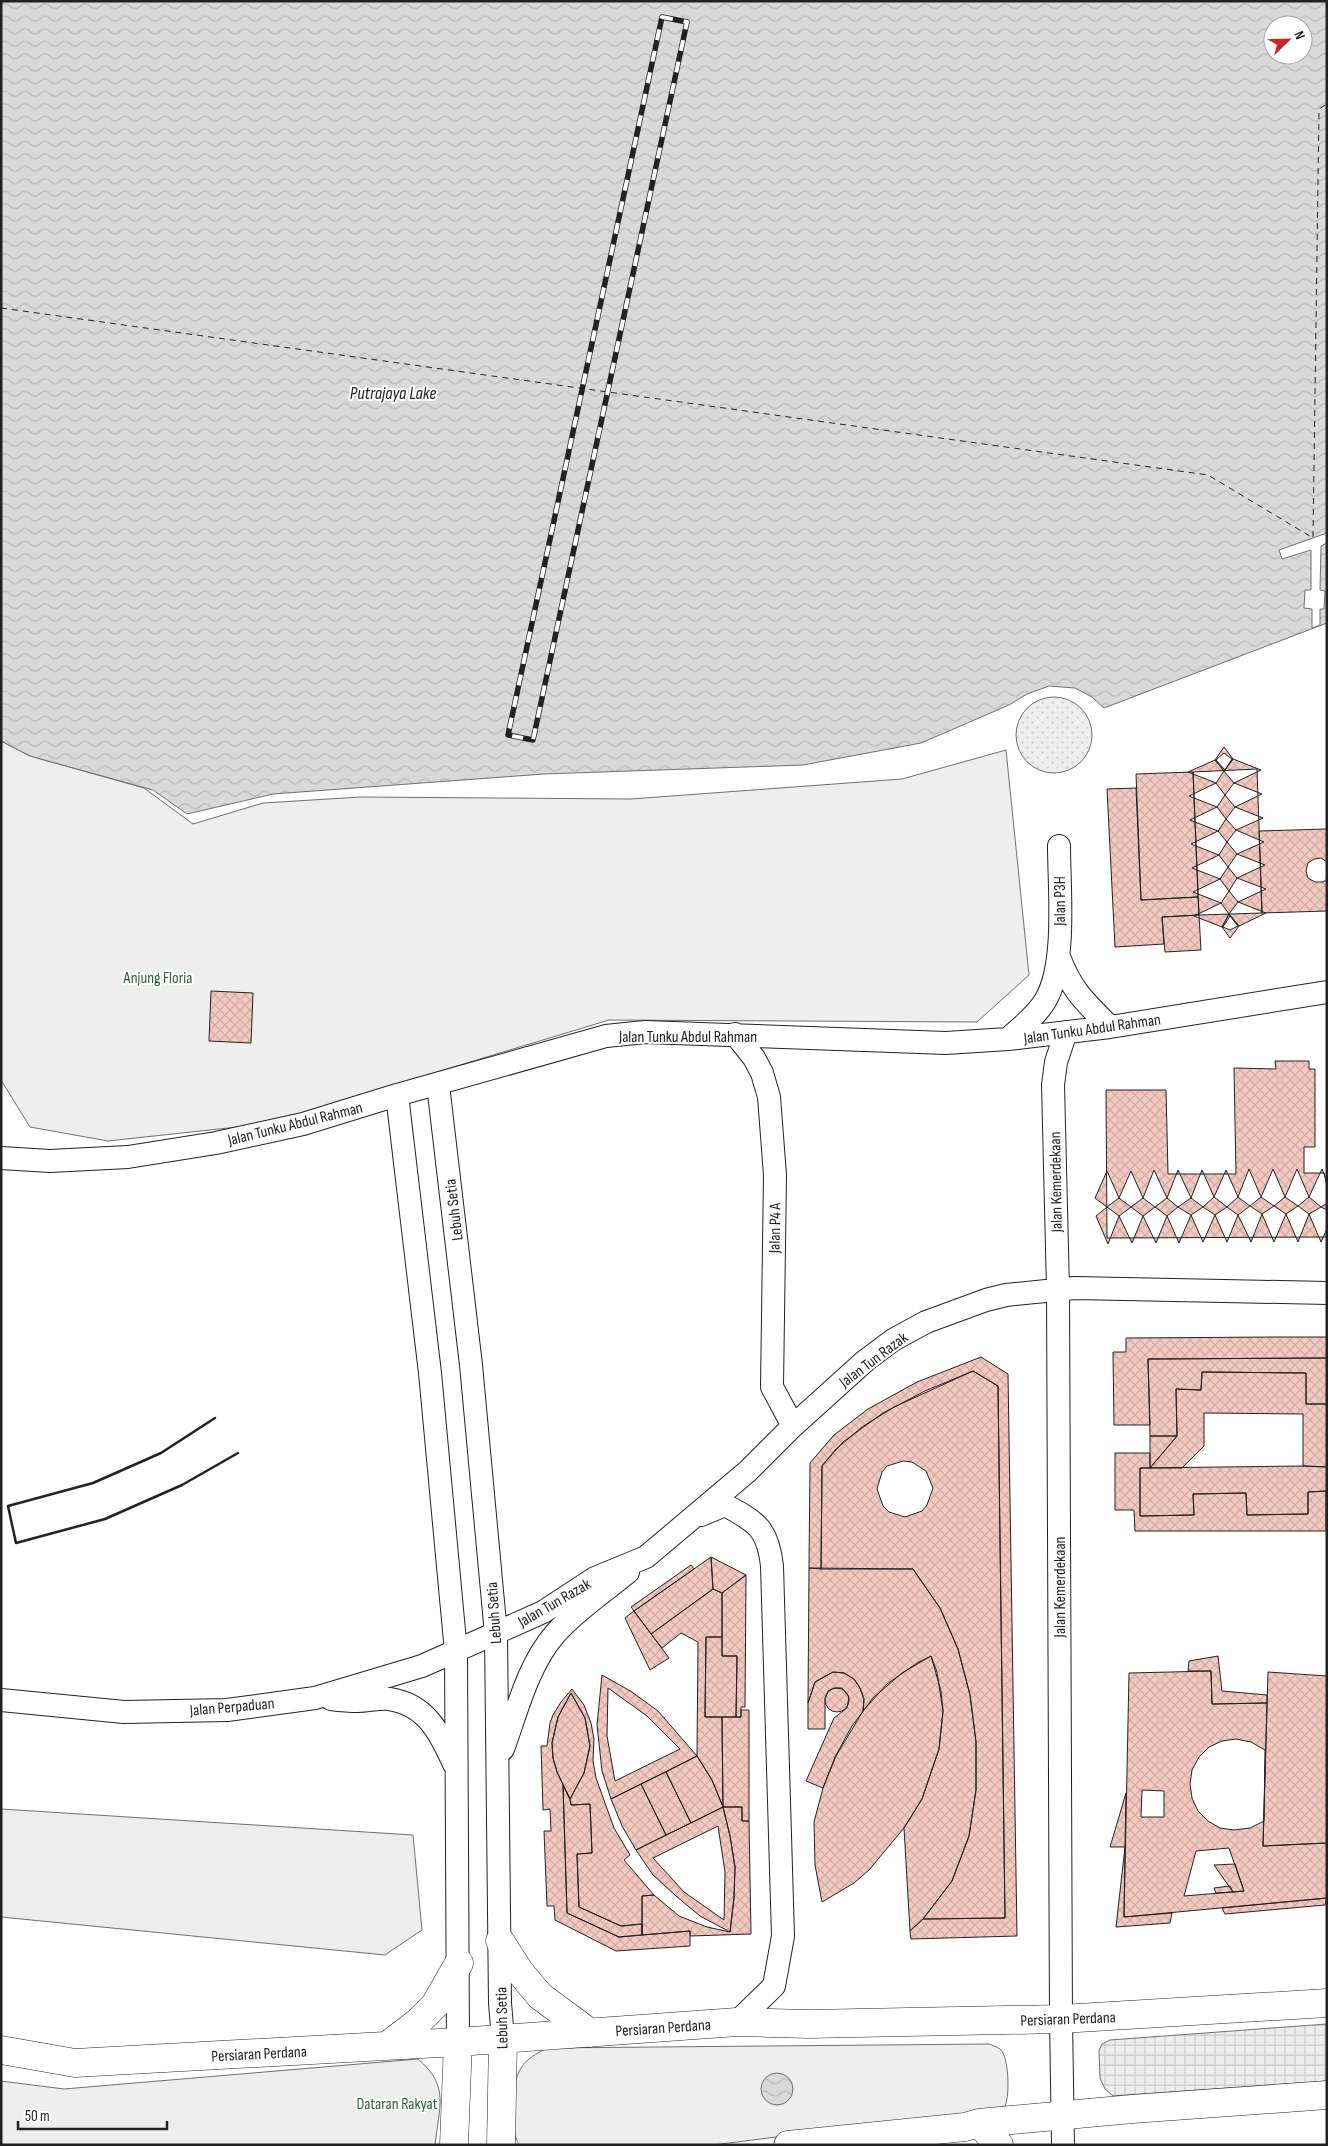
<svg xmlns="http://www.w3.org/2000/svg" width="1328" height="2146" font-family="'Sofia Sans Condensed',sans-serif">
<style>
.grass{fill:url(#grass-dots);stroke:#6f6f6f}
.green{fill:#eee;stroke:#6f6f6f}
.parking{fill:#ededed;stroke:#6f6f6f}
.plaza{fill:url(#plaza-grid);stroke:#6f6f6f}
.water{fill:url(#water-waves);stroke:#6f6f6f;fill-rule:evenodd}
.pier{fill:#fff;stroke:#6f6f6f}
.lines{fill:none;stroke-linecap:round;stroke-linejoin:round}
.ferry{stroke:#222;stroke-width:1;stroke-dasharray:6 5;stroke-linecap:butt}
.building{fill:url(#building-cross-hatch);stroke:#222;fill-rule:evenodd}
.minor-casing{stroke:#222;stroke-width:24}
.major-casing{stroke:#222;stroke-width:29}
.minor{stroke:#fff;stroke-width:22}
.major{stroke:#fff;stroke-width:28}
.rail-casing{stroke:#222;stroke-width:5.5}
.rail{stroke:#fff;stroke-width:4;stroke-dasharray:11;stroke-linecap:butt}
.wall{stroke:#222;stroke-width:2.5}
.labels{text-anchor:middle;stroke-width:4;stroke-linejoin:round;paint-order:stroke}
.street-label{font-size:16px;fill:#222;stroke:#fff}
.park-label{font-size:16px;fill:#2f5e38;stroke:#fff}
.water-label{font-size:18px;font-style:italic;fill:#222;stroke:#fff}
</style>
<defs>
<pattern id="grass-dots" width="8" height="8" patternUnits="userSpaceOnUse" patternTransform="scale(1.25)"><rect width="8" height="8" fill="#eee"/><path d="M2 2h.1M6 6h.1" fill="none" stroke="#ccc" stroke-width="1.8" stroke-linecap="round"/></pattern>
<pattern id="plaza-grid" width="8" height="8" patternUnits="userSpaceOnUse" patternTransform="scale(1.25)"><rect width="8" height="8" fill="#ededed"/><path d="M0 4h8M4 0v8" fill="none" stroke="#cbcbcb"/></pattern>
<pattern id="water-waves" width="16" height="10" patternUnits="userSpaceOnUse" patternTransform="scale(1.25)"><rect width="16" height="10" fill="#d9d9d9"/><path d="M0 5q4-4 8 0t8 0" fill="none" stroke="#bababa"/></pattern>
<pattern id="building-cross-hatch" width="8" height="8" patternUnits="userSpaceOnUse" patternTransform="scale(1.25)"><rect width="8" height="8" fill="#f3c9c0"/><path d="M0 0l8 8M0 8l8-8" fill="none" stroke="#d0aca5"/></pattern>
</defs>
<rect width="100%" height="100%" fill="#fff"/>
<!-- grass -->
<path class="grass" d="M1016 735a38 38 0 1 1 76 0a38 38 0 1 1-76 0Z"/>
<!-- green -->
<path class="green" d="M1 741 30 756 144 788 193 824 263 803 361 797 631 799 902 779 1006 750 1029 975 977 1022 609 1020 265 1124 108 1141 30 1127 1 1080Z
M989 2044C992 2045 997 2047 1000 2049 1009 2056 1010 2096 1005 2106L998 2109 713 2145H519C509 2126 510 2086 521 2068 527 2058 537 2054 546 2048Z
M418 2059C450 2086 439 2107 435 2145H1V2081L64 2089Z"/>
<!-- parking -->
<path class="parking" d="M1 1809 413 1835 422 1930 385 1955 1 1917Z"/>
<!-- plaza -->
<path class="plaza" d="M1327 2024V2081L1113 2096 1105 2089 1100 2078 1099 2051 1102 2044 1110 2040Z"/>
<!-- water -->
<path class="water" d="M1 1H1327V623L1104 708 1092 697 1075 688 1049 686 1027 694 1009 705 921 743 803 765 544 774 273 794 187 814 153 790 30 756 1 741ZM1273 25H1303V55H1273Z
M761 2089a16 16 0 1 1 32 0a16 16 0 1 1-32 0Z"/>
<!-- pier -->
<path class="pier" d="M1327 533V543L1321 546 1320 590 1325 591 1324 609H1320V625L1312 628V609L1304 608 1305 590H1311V550L1282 559 1279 550Z"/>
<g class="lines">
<!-- ferry -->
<path class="ferry" d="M1 308 1208 475 1313 538
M1313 537 1319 109 1327 104"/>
</g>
<!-- building -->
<path class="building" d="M1224 747 1233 759 1224 771 1215 760ZM1224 753 1232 759 1225 770 1216 760Z
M1233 759 1261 770 1234 783 1224 771Z
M1215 760 1224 771 1216 783 1188 772Z
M1257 769 1262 913 1199 915 1193 772Z
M1193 772 1198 897 1141 900 1136 774Z
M1216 783 1225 795 1217 807 1189 796Z
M1234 783 1262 794 1235 807 1225 795Z
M1136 788 1141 900 1198 897 1199 915 1162 917 1164 944 1115 947 1107 789Z
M1217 807 1226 819 1218 831 1190 820Z
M1235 807 1263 818 1236 830 1226 819Z
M1327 829V862L1321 858 1314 859 1308 863 1306 871 1308 878 1315 882H1323L1327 879V911L1262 913 1259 831Z
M1236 830 1264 842 1237 854 1227 842Z
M1218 831 1227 842 1219 855 1191 844Z
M1237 854 1265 865 1237 878 1228 867Z
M1219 855 1228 867 1220 879 1192 868Z
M1237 878 1266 889 1238 902 1229 891Z
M1220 879 1229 891 1221 903 1193 892Z
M1238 902 1266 913 1239 926 1229 914Z
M1221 903 1229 914 1222 927 1194 916Z
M1229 914 1239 926 1230 938 1222 927ZM1230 916 1238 926 1230 930 1223 927Z
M1199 915 1201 950 1165 952 1162 917Z
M211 991 253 993 251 1043 209 1041Z
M1275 1061H1309V1069H1315V1147H1304V1173H1324L1327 1186V1237L1107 1238 1106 1090H1166L1168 1174H1236L1234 1068 1276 1069Z
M1249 1169 1261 1197 1250 1206 1238 1197Z
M1273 1169 1285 1197 1274 1206 1261 1197Z
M1297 1169 1309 1197 1298 1206 1285 1197Z
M1322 1169 1327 1181V1203L1321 1207 1309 1197Z
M1154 1170 1167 1198 1155 1207 1143 1198Z
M1178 1170 1191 1198 1178 1207 1167 1198Z
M1202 1170 1214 1197 1203 1207 1191 1198Z
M1226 1170 1238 1197 1227 1207 1214 1197Z
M1107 1171 1119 1198 1107 1207 1095 1198Z
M1131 1171 1143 1198 1131 1207 1119 1198Z
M1250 1206 1262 1214 1251 1242 1238 1215Z
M1274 1206 1286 1214 1274 1242 1262 1214Z
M1298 1206 1309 1214 1298 1242 1286 1214Z
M1107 1207 1119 1216 1108 1244 1096 1216Z
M1131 1207 1143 1216 1132 1243 1119 1216Z
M1155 1207 1167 1216 1156 1243 1143 1216Z
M1178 1207 1191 1215 1179 1243 1167 1216Z
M1203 1207 1215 1215 1203 1242 1191 1215Z
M1227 1207 1238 1215 1227 1242 1215 1215Z
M1321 1207 1327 1210V1229L1321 1242 1309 1214Z
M1278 1337H1327V1358L1148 1359 1150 1425H1114L1113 1352H1126V1338Z
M981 1357 1008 1374 1017 1936 911 1939 910 1931 923 1919 1005 1918 998 1386 973 1371 894 1407 862 1427 835 1450 822 1466 821 1569 809 1568 810 1463 834 1435 868 1409 917 1382Z
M1327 1358V1404H1306V1373L1202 1372 1201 1390 1176 1389 1177 1436H1150L1148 1359Z
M973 1371 998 1386 1005 1918 923 1919 952 1881 969 1836 976 1790V1742L970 1695 958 1649 940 1608 913 1569H821L822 1466 843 1442 883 1413 925 1391ZM903 1461 912 1462 926 1471 933 1488 927 1505 922 1511 905 1517 889 1512 883 1506 877 1489 882 1472 887 1466Z
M1202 1372 1306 1373V1404H1327V1467L1303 1466V1414L1204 1413V1446L1182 1468H1150L1177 1436 1176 1389 1201 1390Z
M1150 1436H1177L1150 1468Z
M1115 1453H1150V1468H1140V1516L1194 1515 1193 1494 1246 1493 1247 1515 1308 1514V1492L1326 1491V1531H1135L1134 1510H1115Z
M1303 1466 1327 1467V1491L1308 1492V1514L1247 1515 1246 1493 1193 1494 1194 1515 1140 1516V1468Z
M711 1557 746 1575 722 1593 713 1589Z
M711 1557 713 1589 651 1634 634 1611Z
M691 1565 694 1569 634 1611 631 1607Z
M809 1568 913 1569 940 1608 958 1649 970 1695 976 1742V1790L969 1836 952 1881 923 1919 910 1931 904 1828 922 1799 939 1749 943 1711 937 1672 931 1656 917 1663 887 1684 863 1711 864 1699 860 1688 854 1679 844 1673 833 1672 815 1682 808 1703Z
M746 1575 745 1707H741V1717H736L737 1656H722V1593Z
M713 1589 722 1593V1637H706L705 1717H722L723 1807 712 1780 697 1756 698 1642 681 1633 662 1648 651 1634Z
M634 1611 669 1658 650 1670 625 1618Z
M706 1637H722V1656H737L736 1717H705Z
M931 1656 941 1691 943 1711 939 1749 922 1799 904 1828 869 1870 854 1883 822 1902 815 1865 814 1822 823 1788 835 1757 852 1726 873 1698 902 1673Z
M1218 1656 1222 1691 1267 1695V1703L1212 1704 1211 1671H1188L1189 1661Z
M1211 1671 1212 1704 1267 1703 1263 1846 1327 1843V1898L1124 1917 1129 1673ZM1142 1790 1164 1791V1817H1141ZM1229 1848 1244 1891 1184 1896 1196 1851Z
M833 1672 844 1673 854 1679 860 1688 864 1699 863 1711 836 1756 823 1788 806 1781 834 1718 847 1708 849 1697 842 1688H834L828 1691 825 1699V1729H808V1703L815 1682Z
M1268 1672 1327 1676V1843L1263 1846Z
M602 1675 632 1692 658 1711 697 1756 611 1799 602 1771 597 1725Z
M825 1700a12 12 0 1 1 24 0a12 12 0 1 1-24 0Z
M608 1688 647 1716 680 1749 615 1781 607 1736Z
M572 1689 584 1705 591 1723 594 1739 593 1761 596 1778 614 1828 630 1855 624 1860 654 1895 642 1896V1935L690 1931V1946L616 1951 555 1920 554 1906H547L544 1831H551L550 1809 543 1810 541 1746H547L550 1723 553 1715 561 1702ZM571 1693 585 1718 590 1746 584 1773 570 1799 557 1772 553 1758 552 1743 558 1717Z
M571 1693 585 1718 590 1746 584 1773 570 1799 557 1772 553 1758 552 1743 558 1717Z
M741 1710H749V1821H742V1807H723L722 1717H741Z
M1236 1739 1251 1742 1265 1750 1264 1821 1250 1828 1234 1830 1220 1828 1208 1821 1198 1811 1192 1798 1190 1784 1192 1770 1199 1757 1209 1747 1222 1741Z
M697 1756 712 1780 723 1807 691 1823 666 1772Z
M666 1772 691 1823 666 1835 641 1784Z
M641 1784 666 1835 636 1850 622 1826 611 1799Z
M563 1785 570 1799 571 1805 590 1804 592 1853 577 1854 579 1907 621 1926 642 1924V1935L619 1937 567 1913Z
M563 1785 570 1799 571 1805 590 1804 592 1853 577 1854 579 1907 621 1926 642 1924V1935L619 1937 567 1913Z
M1126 1793 1125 1847H1110Z
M723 1807H742V1821H749L751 1934 690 1936V1931L642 1935V1896L654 1895 679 1916 707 1927 730 1932 734 1898 735 1867 730 1836Z
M723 1807 730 1836 735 1867 734 1898 730 1932 700 1916 676 1896 653 1875 636 1850Z
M718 1826 725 1872 724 1920 684 1892 653 1858Z
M1125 1847 1124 1917 1172 1913 1170 1923 1116 1927Z
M1235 1864 1244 1891 1233 1892 1214 1865Z
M1230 1886 1233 1892 1216 1893 1214 1888Z
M1327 1898 1325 1905 1225 1914 1222 1908Z"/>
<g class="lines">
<!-- minor casing -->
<g class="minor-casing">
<path id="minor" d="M1059 957C1072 991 1085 1002 1110 1027
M735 1034 754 1058 762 1073 769 1097 775 1175 772 1387 793 1426
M1008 1039C1021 1027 1036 1016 1045 1001 1067 965 1059 888 1059 846
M438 1085 471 1365 496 1634 500 2003 503 2039
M397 1095 430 1373 456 1652 458 2042
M1 1158 50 1161 128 1157 216 1143 303 1124 397 1095 606 1036 645 1032 946 1043 1008 1039 1110 1027 1327 992
M701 1515 725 1505C757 1522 768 1529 772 1566L783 1936 774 1986 737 2022
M331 1699C339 1700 349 1701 358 1701 368 1701 378 1698 389 1699 426 1704 440 1733 454 1764
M1 1700 124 1712 227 1710 315 1698 422 1666 543 1612 595 1578 646 1557 748 1471 793 1426 865 1361 893 1340 926 1322 986 1300 1006 1295 1075 1288 1327 1293
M503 1749C517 1711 528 1665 555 1634 576 1610 604 1592 628 1572
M1063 2145 1061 2019 1058 1289 1053 1085 1056 1062 1066 1032"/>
</g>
<!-- major casing -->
<g class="major-casing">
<path id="major" d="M500 1941 520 1972 540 1996 590 2033
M388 2045 418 2022 435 2005 459 1963
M1 2050 75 2063 458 2042 737 2022 809 2024 1061 2019 1327 2003
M979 2123 999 2145
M454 2145 458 2042
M501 2145 503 2039
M788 2145 965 2127 979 2123 1132 2109 1327 2095"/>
</g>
<!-- minor -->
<use href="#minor" class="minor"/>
<!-- major -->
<use href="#major" class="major"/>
<!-- rail casing -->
<g class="rail-casing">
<path id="rail" d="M662 17 687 22 533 740 508 735Z"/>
</g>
<!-- rail -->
<use href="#rail" class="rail"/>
<!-- wall -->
<path class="wall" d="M215 1418 161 1453 93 1483 8 1506 16 1543 105 1519 182 1485 238 1453"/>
</g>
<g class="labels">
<!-- street labels -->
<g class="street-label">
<text transform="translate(1059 901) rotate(-90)" y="6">Jalan P3H</text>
<text transform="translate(1092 1028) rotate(-8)" y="6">Jalan Tunku Abdul Rahman</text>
<text x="688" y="1042">Jalan Tunku Abdul Rahman</text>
<text transform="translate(295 1123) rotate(-14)" y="6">Jalan Tunku Abdul Rahman</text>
<text transform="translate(1055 1182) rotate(-91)" y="6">Jalan Kemerdekaan</text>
<text transform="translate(453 1210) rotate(-97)" y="6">Lebuh Setia</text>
<text transform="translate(774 1228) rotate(-89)" y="6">Jalan P4 A</text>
<text transform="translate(873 1359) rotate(-37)" y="6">Jalan Tun Razak</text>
<text transform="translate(1059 1587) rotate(-90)" y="6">Jalan Kemerdekaan</text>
<text transform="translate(554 1602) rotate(-30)" y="6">Jalan Tun Razak</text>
<text transform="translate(493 1613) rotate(-94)" y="6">Lebuh Setia</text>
<text transform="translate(232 1706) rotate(-5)" y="6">Jalan Perpaduan</text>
<text transform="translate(501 2018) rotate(-91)" y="6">Lebuh Setia</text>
<text transform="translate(1068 2018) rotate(-2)" y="6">Persiaran Perdana</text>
<text transform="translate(663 2027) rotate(-4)" y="6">Persiaran Perdana</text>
<text transform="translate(259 2053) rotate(-3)" y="6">Persiaran Perdana</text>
</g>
<!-- park labels -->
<g class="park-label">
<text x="158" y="983">Anjung Floria</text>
<text x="397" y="2109">Dataran Rakyat</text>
</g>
<!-- water labels -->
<g class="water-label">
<text x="393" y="399">Putrajaya Lake</text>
</g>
</g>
<!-- border -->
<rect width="1328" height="2146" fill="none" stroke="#222222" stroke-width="5"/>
<!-- north arrow -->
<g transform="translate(1288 40) rotate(67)"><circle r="24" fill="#ffffff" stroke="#a7a7a7"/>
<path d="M0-4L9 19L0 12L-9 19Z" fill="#c62828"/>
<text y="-8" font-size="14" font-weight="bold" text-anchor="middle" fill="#222222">N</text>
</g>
<!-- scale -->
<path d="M18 2121v8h149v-8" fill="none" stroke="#222222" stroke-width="2.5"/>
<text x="25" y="2121" font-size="15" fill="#222222" stroke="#ffffff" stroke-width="4" paint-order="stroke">50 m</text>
</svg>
